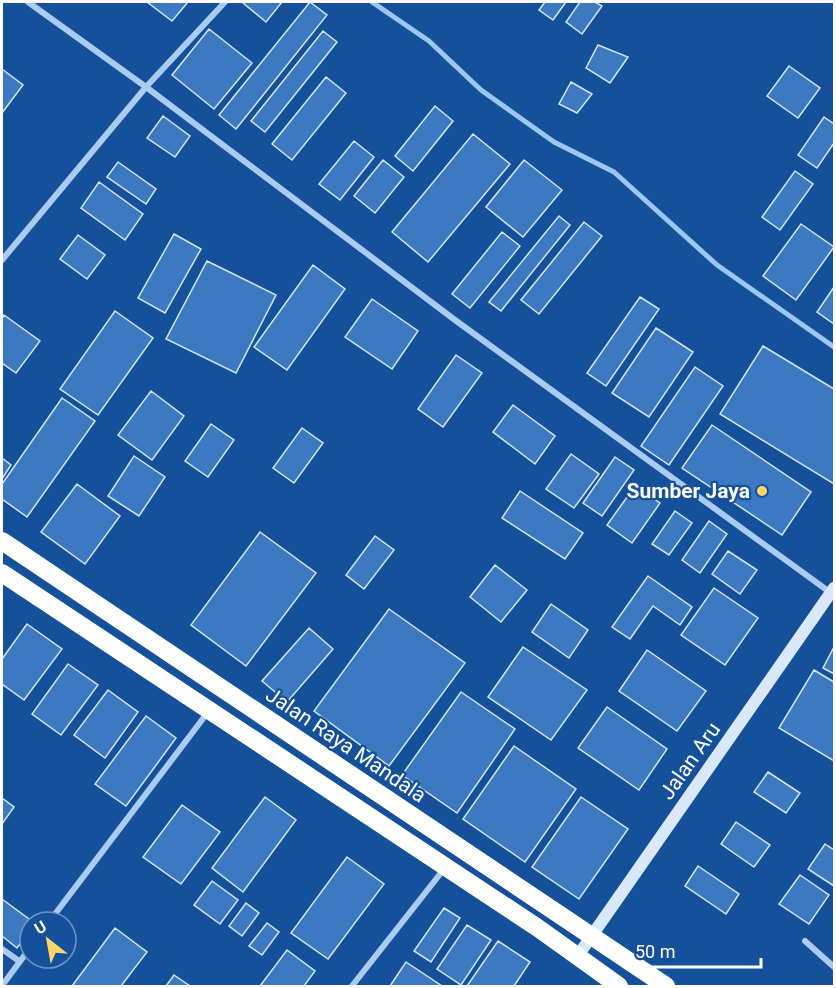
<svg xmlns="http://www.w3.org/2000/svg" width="836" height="988" font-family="Roboto,sans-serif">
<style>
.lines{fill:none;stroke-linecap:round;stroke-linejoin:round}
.stream{stroke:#9cc6f5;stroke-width:5}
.building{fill:#3d79c1;stroke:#d2e5fd;stroke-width:1.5}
.street{stroke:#aacbf3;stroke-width:6}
.secondary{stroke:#d9e8fc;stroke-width:12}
.highway{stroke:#fff;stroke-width:18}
.poi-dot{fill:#ffd46b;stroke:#15509a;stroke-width:2}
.labels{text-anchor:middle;stroke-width:4.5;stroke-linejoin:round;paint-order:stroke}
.poi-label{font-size:21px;font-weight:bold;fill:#fff;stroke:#15509a;text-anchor:end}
.street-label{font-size:21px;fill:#fff;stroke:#15509a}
</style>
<rect width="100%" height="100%" fill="#15509a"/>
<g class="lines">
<!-- stream -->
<path class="stream" d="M372 2 429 41 481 90 554 142 614 172 717 265 834 347"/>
</g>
<!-- building -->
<path class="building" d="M147 2H188L172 21Z
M245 2H282L266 22 243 3Z
M310 2 327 15 236 129 219 115Z
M545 2H566L553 20 539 10Z
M580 2H595L602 6 582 34 566 22Z
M209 29 252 63 214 109 172 75Z
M323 31 337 42 265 132 251 121Z
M598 45 628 57 610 83 586 68Z
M789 66 820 88 798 118 767 96Z
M2 69 23 85 2 113Z
M326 77 346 93 292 160 272 144Z
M571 82 592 94 577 113 559 104Z
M435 106 453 121 413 171 395 156Z
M163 116 190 136 175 157 147 138Z
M824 117 834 124V143L817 168 798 155Z
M473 134 510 164 428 262 392 232Z
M354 141 374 157 340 200 319 184Z
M383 160 404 177 375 213 354 196Z
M524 160 562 190 523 237 486 207Z
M118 162 156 189 146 204 107 177Z
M795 171 813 184 780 230 762 217Z
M99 182 143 214 125 240 81 208Z
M559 216 570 225 501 311 489 302Z
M584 222 602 236 539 314 521 300Z
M801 224 834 247 796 300 763 276Z
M502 232 520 246 470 308 452 294Z
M174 234 201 249 165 313 138 298Z
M78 235 105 255 87 279 60 259Z
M207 261 276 295 236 373 166 339Z
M313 265 345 289 287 370 254 347Z
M834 287V324L817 312Z
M640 297 659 309 606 386 587 373Z
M372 299 418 331 392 369 345 337Z
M115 311 153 338 98 415 60 389Z
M4 315 40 341 16 373 2 363V319Z
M656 328 693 352 649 417 612 393Z
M763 346 834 389V484L720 414Z
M456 355 482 373 443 427 418 409Z
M695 367 723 386 669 465 641 446Z
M151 391 184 416 152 460 118 435Z
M62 398 95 421 27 517 2 499V484Z
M513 405 555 436 535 464 493 432Z
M211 424 234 440 208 477 185 461Z
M712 425 811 492 782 535 682 468Z
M302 428 323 443 294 483 273 468Z
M571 454 599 474 574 508 546 489Z
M134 456 165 477 139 516 108 496Z
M615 457 634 470 602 516 583 503Z
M2 458 11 465 2 479Z
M77 484 120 516 85 564 41 532Z
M635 486 660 503 632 543 607 525Z
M520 491 583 533 565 559 502 518Z
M675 511 692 523 669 555 652 544Z
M709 521 727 534 700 573 682 560Z
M260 532 316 573 246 666 191 625Z
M375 536 394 550 364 589 346 575Z
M728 551 757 570 740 594 712 574Z
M495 565 527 590 501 622 470 597Z
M648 576 692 607 680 625 653 606 630 639 612 627Z
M714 588 758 618 725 665 681 635Z
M551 604 588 630 569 658 532 632Z
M389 609 465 663 389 766 314 711Z
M27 624 62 649 24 700 2 684V659Z
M309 628 333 649 287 702 262 681Z
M523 647 587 690 551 740 488 697Z
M834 647V674L823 668Z
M647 650 706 691 677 731 619 691Z
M68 664 98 685 61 735 32 714Z
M814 670 834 682V761L779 728Z
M108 690 138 712 105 758 74 735Z
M461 692 515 729 457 813 402 775Z
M607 707 667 749 639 790 578 748Z
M146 716 176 738 126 806 95 784Z
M514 746 576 789 525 862 463 819Z
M768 772 800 793 786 813 754 792Z
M265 797 296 820 243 892 212 868Z
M581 797 628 829 579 899 532 867Z
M2 798 14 807 2 824Z
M182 805 220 832 181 884 143 857Z
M736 822 770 845 754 867 721 844Z
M825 844 834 850V886L808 869Z
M347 857 384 884 328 959 291 933Z
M698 866 739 894 726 914 685 886Z
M800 875 829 895 809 924 779 904Z
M212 881 238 900 220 924 194 905Z
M2 899 33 922H30V931L17 948 2 936Z
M246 903 259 913 242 936 229 926Z
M444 908 460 918 431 962 414 951Z
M267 923 279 932 262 955 249 946Z
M467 925 491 940 461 985 437 969Z
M115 928 147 952 121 986H72Z
M498 941 530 962 514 986H467Z
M287 950 315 971 304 986H260Z
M406 962 442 986H390Z
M174 975 190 986H166Z"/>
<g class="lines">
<!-- street -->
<path class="street" d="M28 2 146 87 455 320 831 593
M2 260 146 87 225 2
M49 922 208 712
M805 941 834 967
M2 949 19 961
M4 983 30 948
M352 986 444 869"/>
<!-- secondary -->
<path class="secondary" d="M577 957 834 588"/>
<!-- highway -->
<path class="highway" d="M2 541 666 986
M2 573 538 928 619 986"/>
</g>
<!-- markers -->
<circle class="poi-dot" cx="762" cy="491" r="6"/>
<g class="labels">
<!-- poi labels -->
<g class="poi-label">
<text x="750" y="498">Sumber Jaya</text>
</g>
<!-- street labels -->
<g class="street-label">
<text transform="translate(346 745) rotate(34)" y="7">Jalan Raya Mandala</text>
<text transform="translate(690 761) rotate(-55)" y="7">Jalan Aru</text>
</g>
</g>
<!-- border -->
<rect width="836" height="988" fill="none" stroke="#ffffff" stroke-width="6"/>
<!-- north arrow -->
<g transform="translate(48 940) rotate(329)"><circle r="28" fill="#15509a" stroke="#7396c2" stroke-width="1.5"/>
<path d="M0-4.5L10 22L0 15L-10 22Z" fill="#ffd46b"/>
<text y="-9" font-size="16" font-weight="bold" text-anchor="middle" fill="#ffffff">U</text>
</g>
<!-- scale -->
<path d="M626 958v9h135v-9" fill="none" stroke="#ffffff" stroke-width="3"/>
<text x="635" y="958" font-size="18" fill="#ffffff" stroke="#15509a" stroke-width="4.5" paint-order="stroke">50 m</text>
</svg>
